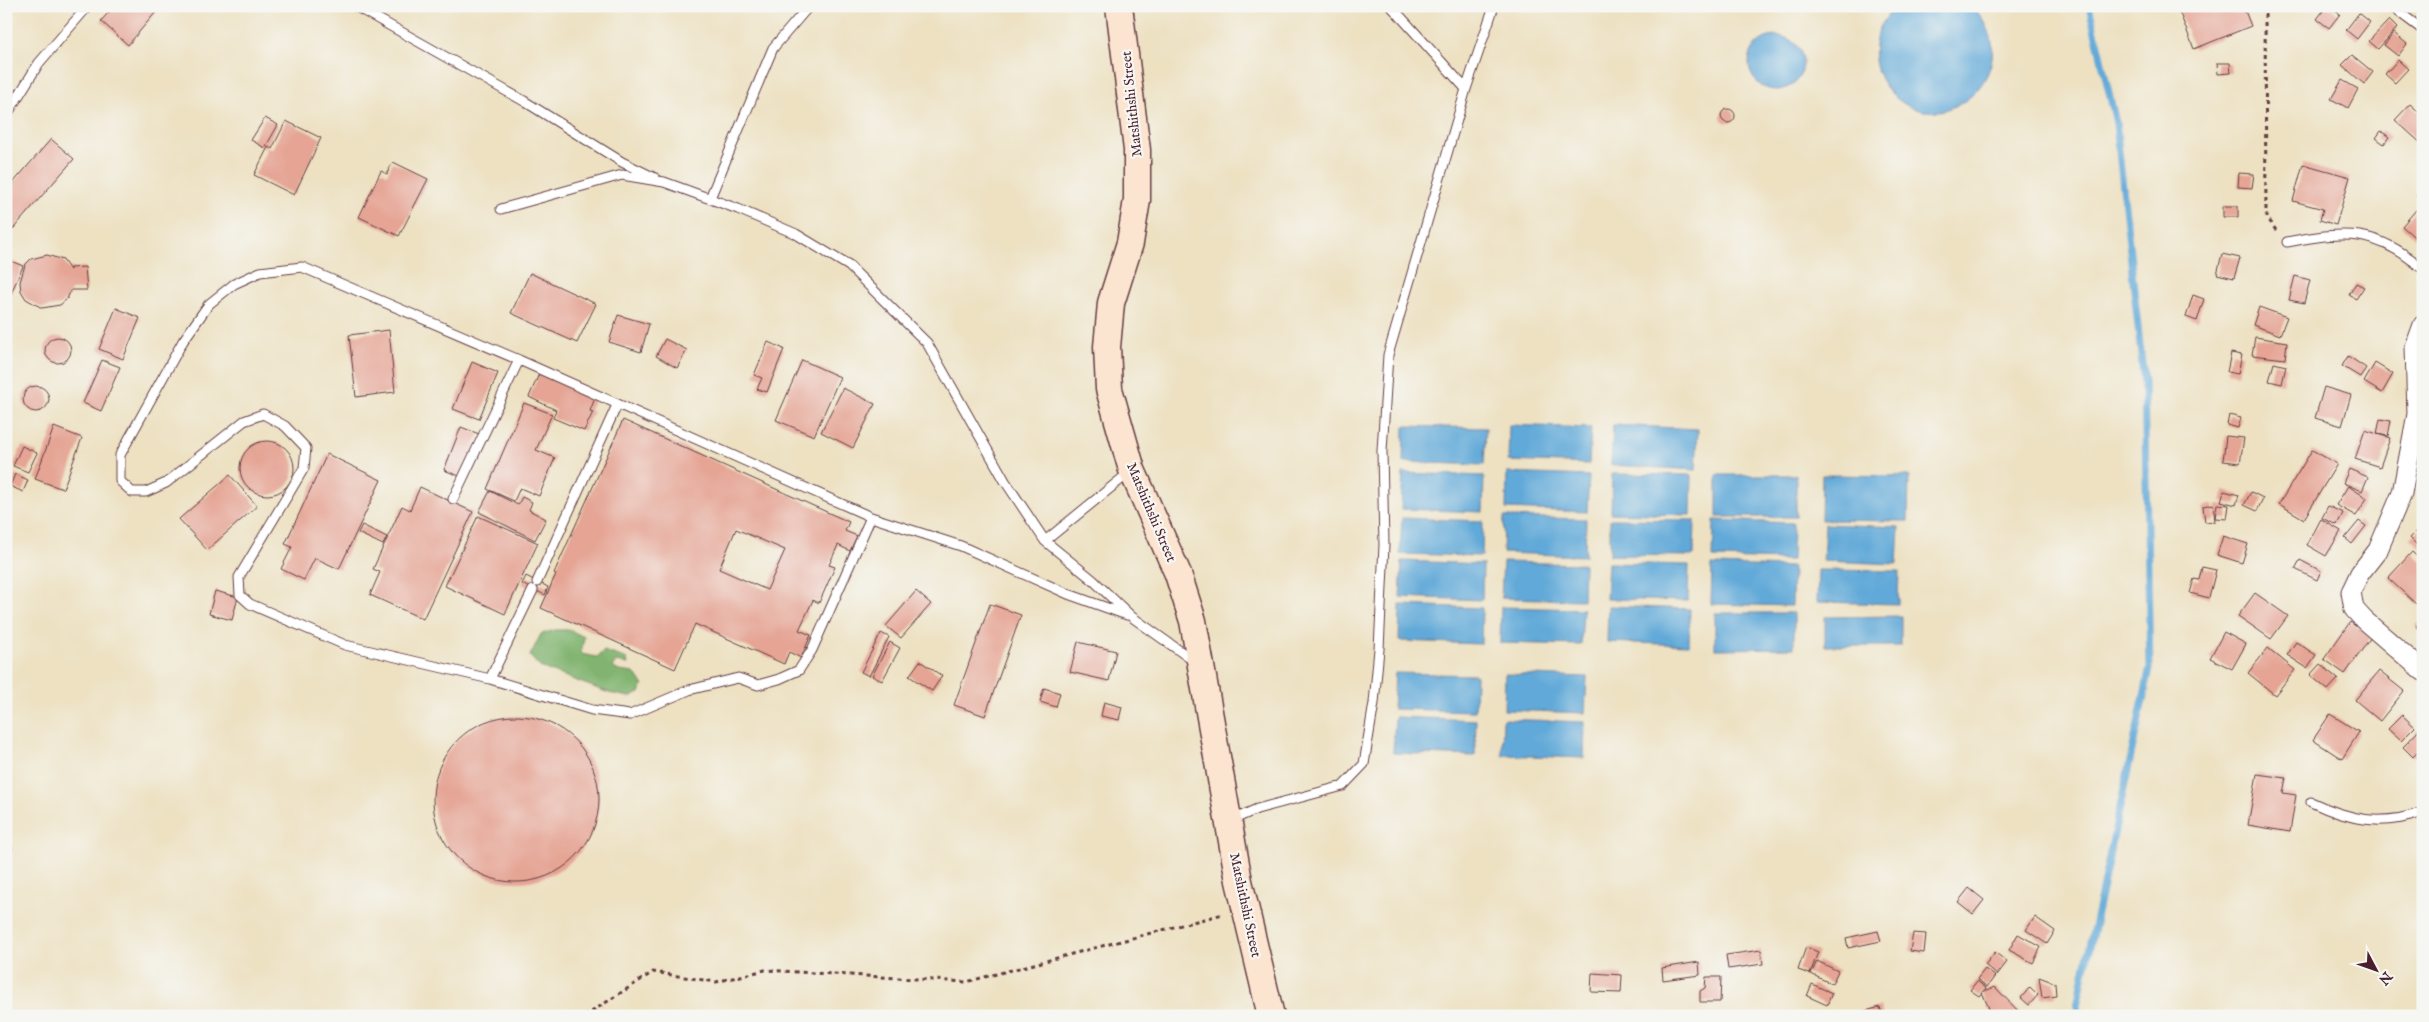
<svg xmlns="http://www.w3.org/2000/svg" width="2429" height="1022" font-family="'IM FELL English',serif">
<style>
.forest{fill:#81b46f;stroke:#666a4d}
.water{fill:#61a9d8;stroke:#566482}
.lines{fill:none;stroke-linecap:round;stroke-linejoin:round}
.stream{stroke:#61a9d8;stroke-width:7}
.building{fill:#e5a494;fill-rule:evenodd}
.lane-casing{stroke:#623c42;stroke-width:11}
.street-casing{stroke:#623c42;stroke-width:21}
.secondary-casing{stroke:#623c42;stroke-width:29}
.path{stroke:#623c42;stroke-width:3;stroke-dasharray:4 4;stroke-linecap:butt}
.lane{stroke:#fff;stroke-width:9}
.street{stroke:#fff;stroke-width:19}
.secondary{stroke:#fce5d0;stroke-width:26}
.labels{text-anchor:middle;stroke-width:4.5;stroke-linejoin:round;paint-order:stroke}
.street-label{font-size:14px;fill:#4a1f2b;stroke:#f6f6f2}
</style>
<rect width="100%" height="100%" fill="#f6f6f2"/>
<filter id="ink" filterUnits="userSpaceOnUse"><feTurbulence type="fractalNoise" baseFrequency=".02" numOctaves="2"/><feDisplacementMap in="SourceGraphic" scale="10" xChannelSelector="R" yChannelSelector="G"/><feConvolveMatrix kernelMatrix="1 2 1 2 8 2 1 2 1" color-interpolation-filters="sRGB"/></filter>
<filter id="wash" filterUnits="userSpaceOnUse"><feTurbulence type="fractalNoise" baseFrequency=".0096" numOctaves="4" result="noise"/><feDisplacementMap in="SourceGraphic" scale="20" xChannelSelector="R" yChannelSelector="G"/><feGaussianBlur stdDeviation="1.12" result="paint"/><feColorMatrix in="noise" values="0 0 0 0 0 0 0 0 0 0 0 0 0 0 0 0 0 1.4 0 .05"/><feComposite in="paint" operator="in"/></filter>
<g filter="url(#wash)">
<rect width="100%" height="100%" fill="#ede1c2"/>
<!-- forest -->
<path class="forest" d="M555 630H570L584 637 581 654 597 657 604 651 627 659 628 664 616 662 612 667 619 671 634 673 643 684 640 693 630 697 609 693 540 667 530 656 541 634Z"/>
<!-- water -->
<path class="water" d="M1897 6 1972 7C1976 11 1981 16 1984 21 2018 77 1943 142 1894 96 1884 86 1877 75 1875 60 1872 39 1881 20 1897 6Z
M1749 63a27 27 0 1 1 54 0a27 27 0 1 1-54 0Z
M1509 425 1591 428 1589 464 1508 461Z
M1613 425 1698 429 1696 470 1611 465Z
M1404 426 1486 428 1484 465 1403 462Z
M1403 473 1484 476 1483 512 1401 509Z
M1507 473 1589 476 1587 512 1506 509Z
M1612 474 1692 475 1691 515 1611 513Z
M1717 475H1796V517H1717Z
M1822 475 1909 476 1908 521 1821 520Z
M1504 517 1586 519 1585 556 1503 553Z
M1402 518 1483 521 1482 556 1400 554Z
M1610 519 1695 520 1694 556 1610 555Z
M1714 520 1793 523 1792 560 1713 558Z
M1825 524 1899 527 1897 564 1823 561Z
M1402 561 1483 564 1482 600 1400 597Z
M1503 562 1584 564 1583 600 1501 598Z
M1608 563 1689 565 1688 601 1606 599Z
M1712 565 1793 567 1792 606 1711 604Z
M1818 570 1899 571 1898 604 1817 602Z
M1400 605 1482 608 1481 644 1399 641Z
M1608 606 1690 609 1689 645 1607 642Z
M1501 607 1583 609 1581 645 1500 643Z
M1715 613H1794V648L1715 649Z
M1901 616V646H1825V617Z
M1395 673 1476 675 1475 711 1393 709Z
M1505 674 1587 677 1585 713 1504 710Z
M1395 717 1476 720 1475 756 1393 753Z
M1503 719 1585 722 1584 758 1502 755Z"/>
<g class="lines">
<!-- stream -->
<path class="stream" d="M2079 1016 2077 1006 2150 668 2144 382 2116 123 2089 6"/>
</g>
<g id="blocks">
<!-- building -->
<path class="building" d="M114 6H148L156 12 128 45 101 21Z
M2177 6H2243L2251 26 2194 49Z
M2327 6 2340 14 2329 28 2317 19Z
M2359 13 2370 22 2357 39 2346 30Z
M2389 20 2397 28 2378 49 2369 41Z
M2394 33 2407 44 2398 56 2384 45Z
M2352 55 2373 72 2364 84 2342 65Z
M2398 60 2408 69 2395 83 2385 74Z
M2217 63H2230L2231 73 2218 74Z
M2342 80 2358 89 2348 108 2331 99Z
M2410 104 2423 116V145L2395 120Z
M1721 116a7 7 0 1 1 14 0a7 7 0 1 1-14 0Z
M265 118 278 125 265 148 251 140Z
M286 121 321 138 294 195 254 175 268 147 272 149Z
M2381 131 2389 137 2384 144 2376 138Z
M51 139 74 159 6 237V191Z
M393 162 428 179 399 236 359 217 381 171 387 174Z
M2303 164 2350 177 2336 225 2320 220 2323 209 2293 201Z
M2239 173 2254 174 2252 188 2238 187Z
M2423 189V201L2417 196Z
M2423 202V243L2422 244 2402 226Z
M2223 206H2238V217H2223Z
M2222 254 2240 258 2234 278 2217 274Z
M47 255 63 260 70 270V268L85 267 87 290H71L67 299 60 305 42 308 26 299 21 291 20 282 25 265 31 259Z
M6 259 23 266 6 305Z
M530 273 596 304 577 343 511 313Z
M2295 276 2310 280 2304 303 2289 300Z
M2356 283 2364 287 2356 299 2349 295Z
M2193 295 2204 299 2197 321 2186 317Z
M2259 307 2287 317 2280 335 2253 325Z
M116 308 140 318 123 359 99 349Z
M618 315 649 324 641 352 609 342Z
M389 330 395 392 356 397 349 335Z
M45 350a13 13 0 1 1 26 0a13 13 0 1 1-26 0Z
M2255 337 2287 342 2285 359 2252 355Z
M665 339 687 350 677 368 656 356Z
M768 342 784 349 767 392 757 389 762 378 754 375Z
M2231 353 2242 355 2238 374 2227 372Z
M2348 356 2366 368 2360 377 2342 366Z
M102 360 120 367 101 411 83 403Z
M802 360 840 377 814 436 776 420Z
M472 362 498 373 479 419 453 409Z
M2274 363 2286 366 2282 384 2269 381Z
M2375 363 2393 374 2382 393 2364 382Z
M539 374 595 398 590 411 593 412 584 431 553 418 556 410 529 397Z
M23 399a13 13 0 1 1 26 0a13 13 0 1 1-26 0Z
M2324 387 2351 395 2342 426 2315 418Z
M843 388 875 404 853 448 821 432Z
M524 403 552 414 536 450 555 458 539 496 520 488 514 501 487 489Z
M2229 415 2241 418 2238 428 2227 425Z
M2380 419 2391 421 2388 436 2377 434Z
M623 420 849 522 845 531 857 536 850 551 838 545 829 565 835 567 819 603 813 600 799 630 811 635 801 658 789 652 784 664 695 624 675 669 541 608 556 574 554 573ZM736 529 785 550 767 590 719 569Z
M54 427 82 438 63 489 35 479Z
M461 427 479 434 462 477 444 470Z
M2365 430 2390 438 2380 467 2355 459Z
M2226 436 2244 438 2240 463 2223 461Z
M240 468a27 27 0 1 1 54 0a27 27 0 1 1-54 0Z
M22 446 37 453 28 472 13 466Z
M2312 450 2337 464 2304 519 2279 504Z
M327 454 381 480 339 569 315 558 304 580 281 569 292 547 285 544Z
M2349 469 2368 477 2362 491 2343 483Z
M15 474 28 480 23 492 10 486Z
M230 475 257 506 207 550 179 519Z
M2348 486 2367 498 2356 516 2336 505Z
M420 487 473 512 423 619 370 595 380 572 373 569 402 506 410 510Z
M490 491 518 505 522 497 532 502 529 510 546 519 535 540 479 512Z
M2224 491 2239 495 2236 505 2221 501Z
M2251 492 2263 498 2257 511 2244 505Z
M2213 504 2215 521 2205 522 2203 506Z
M2217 504 2229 505 2227 519 2215 518Z
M2328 506 2343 513 2337 525 2322 518Z
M478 516 538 543 505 614 445 586Z
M2321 519 2341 531 2326 556 2307 545Z
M2359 521 2366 526 2352 544 2345 538Z
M362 525 387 537 383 545 358 533Z
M2423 525V551L2410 538Z
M2223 536 2248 544 2242 563 2217 555Z
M2412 552 2423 562V596L2416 604 2388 578Z
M2300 560 2321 571 2317 580 2295 569Z
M2202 567 2216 570 2209 598 2190 593 2194 579 2199 580Z
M526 576 548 587 545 595 522 584Z
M215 591 238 597 232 620 209 614Z
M916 591 931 604 901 638 886 626Z
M2255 593 2288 616 2271 639 2238 616Z
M990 604 1021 615 985 716 954 705Z
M2423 619V633L2416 626Z
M2350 622 2371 637 2345 674 2324 659Z
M2224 632 2246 644 2232 669 2210 658Z
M881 633 889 637 869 676 861 672Z
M890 642 900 648 882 681 872 676Z
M1078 642 1116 651 1109 681 1070 672Z
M2296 642 2316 655 2307 668 2287 655Z
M2268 648 2295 670 2275 695 2248 673Z
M920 661 942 676 932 691 909 676Z
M2320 664 2338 679 2328 690 2310 675Z
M2379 671 2404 691 2380 721 2355 700Z
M1044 688 1060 693 1056 707 1040 702Z
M1104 702 1122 707 1119 720 1101 716Z
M2330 714 2359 732 2342 759 2313 740Z
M2402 715 2415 727 2401 741 2388 729Z
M433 799a83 83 0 1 1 166 0a83 83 0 1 1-166 0Z
M2423 726V746L2413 757 2403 747Z
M2423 751V763L2417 757Z
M2257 774 2286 778 2283 793 2296 795 2290 832 2248 825Z
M6 837 11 842 12 850 6 860Z
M1969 888 1984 900 1973 914 1958 902Z
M2035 917 2055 931 2047 944 2026 930Z
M1878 931 1881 941 1848 948 1846 938Z
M1913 933 1926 934 1924 953 1910 951Z
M2018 934 2041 947 2033 963 2009 950Z
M1806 947 1818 952 1810 974 1798 970Z
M1761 950 1763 964 1728 969 1726 955Z
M1995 952 2007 962 1997 975 1985 965Z
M1817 961 1838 971 1832 984 1811 974Z
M1699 962 1700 975 1663 980 1662 968Z
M1985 969 1995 976 1987 987 1977 979Z
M1592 973 1622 975 1621 993 1591 992Z
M1706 977H1721L1720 1002H1700V991L1705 988Z
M2039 977 2055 983 2056 996 2042 998Z
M1977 981 1986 988 1979 996 1970 990Z
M1812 984 1832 993 1827 1005 1807 996Z
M1995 987 2023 1016H1992L1982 992Z
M2030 987 2038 995 2029 1005 2021 998Z
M1880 1007 1883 1016H1851V1015Z"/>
</g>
</g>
<g filter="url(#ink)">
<use href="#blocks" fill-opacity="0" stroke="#623c42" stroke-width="1"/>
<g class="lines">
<!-- lane casing -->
<g class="lane-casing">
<path id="lane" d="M355 6 524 101 622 162 655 178
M1391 6 1466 89
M2391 6 2423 30
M6 116 39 63 88 6
M710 198 773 48 809 6
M501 209 622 175 664 182 738 209 796 234 849 266 927 343 1005 481 1045 541 1093 580 1132 617 1194 661
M2287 242C2346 231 2376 228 2423 269
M519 360 302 267 260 272 234 284 209 304 183 341 120 455V481L132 492H146L166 483 244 421 263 414 285 426 306 448 304 468 239 577 240 595 250 604 345 645 490 679 592 710 630 715 689 690 738 678 758 685 779 679 799 670 812 650 871 517
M453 499 519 360 871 517 961 546 1068 594 1127 615
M1045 541 1130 472
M537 582 617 405
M490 679 533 590
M2311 802C2349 820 2382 827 2423 812
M1230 821 1257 809 1343 786 1364 764 1374 703 1379 649 1384 545 1382 451 1388 355 1466 89 1494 6"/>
</g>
<!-- street casing -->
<g class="street-casing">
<path id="street" d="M2423 325 2415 347 2417 414 2402 493 2378 550 2360 573 2351 592 2354 609 2364 620 2423 671"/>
</g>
<!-- secondary casing -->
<g class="secondary-casing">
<path id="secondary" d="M1119 6 1137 150V200L1130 243 1111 303 1107 347 1109 389 1132 470 1178 574 1193 621 1239 881 1271 1016"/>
</g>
<!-- path -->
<path class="path" d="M2265 6 2266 218 2276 230
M585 1016 653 972 716 982 765 970 966 982 1223 914"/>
<!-- lane -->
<use href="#lane" class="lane"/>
<!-- street -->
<use href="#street" class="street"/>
<!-- secondary -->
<use href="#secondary" class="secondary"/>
</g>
</g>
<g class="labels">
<!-- street labels -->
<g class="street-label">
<text transform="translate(1131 104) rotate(-96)" y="5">Matshithshi Street</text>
<text transform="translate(1152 512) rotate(67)" y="5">Matshithshi Street</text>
<text transform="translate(1246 905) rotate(78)" y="5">Matshithshi Street</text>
</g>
</g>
<!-- margin -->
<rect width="2429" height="1022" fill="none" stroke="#f6f6f2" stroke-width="25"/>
<!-- north arrow -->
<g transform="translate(2376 970) rotate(131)" stroke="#f6f6f2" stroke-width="4" paint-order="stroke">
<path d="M0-4L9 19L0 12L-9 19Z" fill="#4a1f2b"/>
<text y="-8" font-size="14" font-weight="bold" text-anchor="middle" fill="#4a1f2b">N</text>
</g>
</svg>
